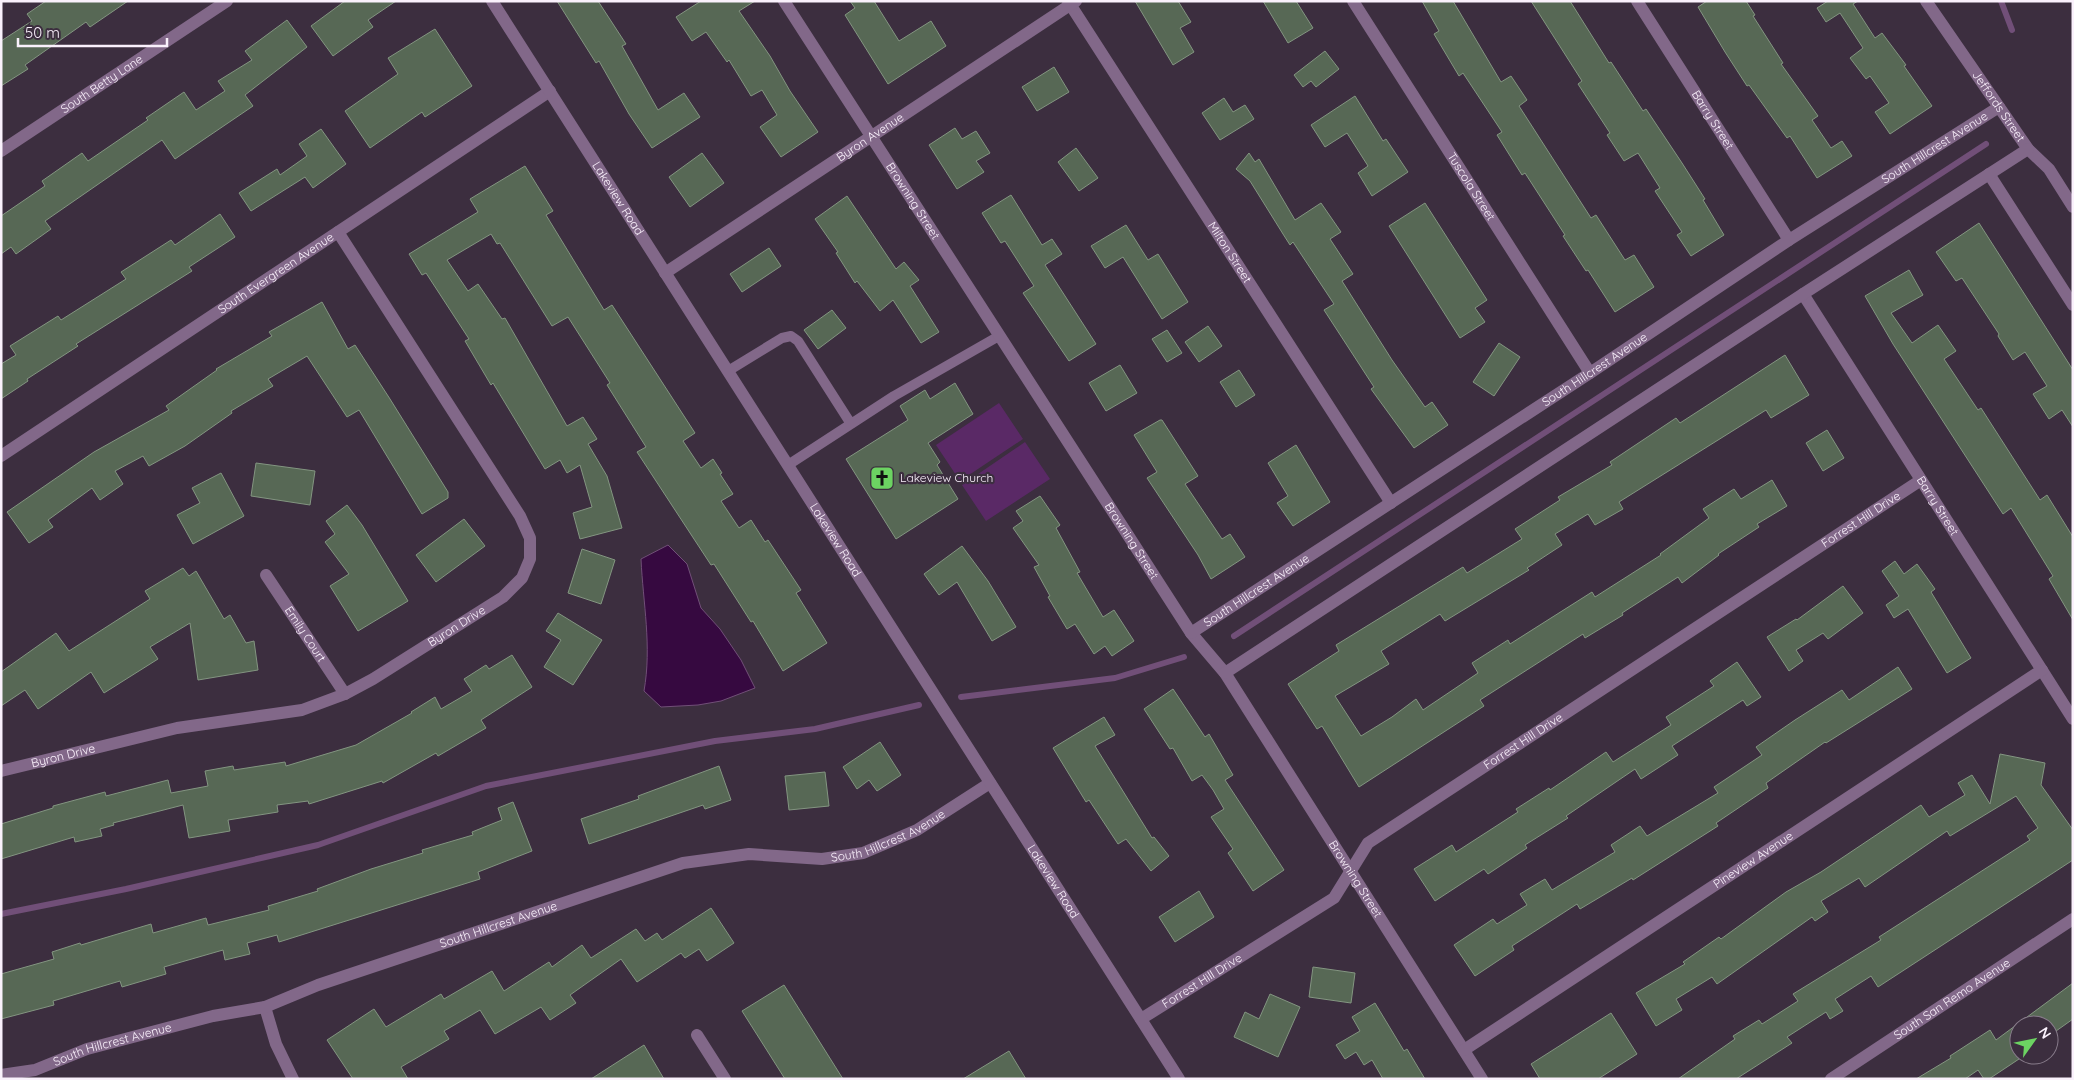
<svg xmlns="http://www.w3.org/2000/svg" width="2074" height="1080" font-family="Quicksand,sans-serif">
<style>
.green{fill:#5a2966}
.water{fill:#360940;stroke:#714f78}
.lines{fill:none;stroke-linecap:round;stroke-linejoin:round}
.stream{stroke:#714f78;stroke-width:6}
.building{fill:#576855;stroke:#839581}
.service{stroke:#826889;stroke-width:10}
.minor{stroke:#826889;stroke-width:12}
.tertiary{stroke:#826889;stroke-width:12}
.labels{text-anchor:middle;stroke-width:4.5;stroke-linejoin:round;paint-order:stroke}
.street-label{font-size:12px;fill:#faf1fc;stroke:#3c2e3f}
.poi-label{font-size:12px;fill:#faf1fc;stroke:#3c2e3f;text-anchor:start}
</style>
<rect width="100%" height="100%" fill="#3c2e3f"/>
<!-- green -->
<path class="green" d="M999 403 1023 439 960 481 936 445Z
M1025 442 1050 479 986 521 962 485Z"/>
<!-- water -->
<path class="water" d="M668 545 687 564 701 608 720 629 741 660 755 688 721 701 698 705 661 707 644 691C652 646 643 603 641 559Z"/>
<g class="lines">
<!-- stream -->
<path class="stream" d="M2001 1 2012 30
M1234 636 1986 144
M961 697 1115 678 1184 657
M1 914 126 889 318 845 486 786 715 741 815 729 919 705"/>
</g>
<!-- building -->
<path class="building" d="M46 1H128L90 27 86 22 25 65 28 69 1 86V41L32 21 27 14Z
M345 1H396L368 20 373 27 333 56 311 26Z
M557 1H598L626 44 622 46 658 110 684 93 700 117 652 148 629 114 599 61 596 63Z
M701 1H755L739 11 770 56 790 91 818 132 781 157 760 127 777 115 762 90 751 96 729 60 727 62 706 32 692 41 676 17Z
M850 1H874L899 41 931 21 946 46 888 84 845 15 855 8Z
M1135 1H1178L1191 22 1180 28 1194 52 1173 65Z
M1263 1H1296L1313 28 1288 43Z
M1422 1H1453L1501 82 1511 76 1527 100 1519 106 1591 218 1596 215 1625 260 1634 255 1654 287 1615 312 1588 270 1586 271 1563 236 1565 235 1525 173 1522 175 1497 135 1502 132 1463 73 1459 76 1434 34 1439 31Z
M1531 1H1570L1609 63 1611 62 1643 111 1646 109 1682 163 1705 199 1703 200 1724 235 1691 256 1677 235 1682 232 1655 191 1660 188 1638 153 1624 161 1607 135 1610 133 1578 84 1582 81Z
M1707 1H1746L1755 15 1753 16 1783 63 1781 64 1818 116 1812 120 1831 148 1842 141 1852 156 1817 178 1790 136 1787 138 1749 85 1747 86 1725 52 1698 7Z
M1828 1H1858L1853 4 1875 38 1882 33 1906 65 1904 66 1932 106 1890 134 1875 112 1889 103 1870 76 1866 79 1850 58 1863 48 1840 13 1826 22 1817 8Z
M287 20 307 47 245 95 253 106 175 159 162 140 45 221 51 229 16 254 11 247 1 254V216L45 186 42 181 82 153 88 161 148 120 146 118 184 92 196 110 225 91 218 81 252 60 245 51Z
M435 29 472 86 425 117 422 112 370 148 345 111 398 74 388 58Z
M1325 51 1339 69 1316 87 1311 81 1303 87 1294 75Z
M1054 67 1069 92 1037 111 1022 87Z
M1355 96 1383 141 1386 139 1408 172 1372 196 1358 173 1368 166 1347 133 1325 147 1311 125Z
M1224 98 1233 112 1245 105 1254 119 1220 140 1202 113Z
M955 128 962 139 976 131 990 153 976 161 984 172 957 189 929 145Z
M321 129 346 164 313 188 305 177 251 211 239 193 277 169 280 175 307 156 299 144Z
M1076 148 1098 178 1079 191 1058 162Z
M702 153 724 183 690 207 669 177Z
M1249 153 1255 162 1259 159 1295 220 1321 203 1341 232 1330 239 1353 274 1342 281 1392 360 1425 407 1432 402 1448 425 1414 448 1371 389 1374 387 1324 310 1334 304 1293 242 1290 245 1283 234 1250 181 1236 169Z
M525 166 553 211 546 215 604 310 612 305 695 433 683 441 701 468 713 459 722 473 720 474 733 494 721 501 739 528 751 520 765 542 768 540 801 590 796 593 827 643 783 671 753 621 751 622 714 564 711 565 637 452 646 447 607 385 610 383 568 317 552 326 500 243 497 244 491 234 447 260 468 291 478 284 502 319 505 318 567 426 583 417 597 439 588 444 607 476 622 528 580 539 573 513 592 507 580 465 567 473 560 460 545 469 493 383 491 385 465 341 469 339 426 273 422 275 409 254 478 212 470 199Z
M1011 195 1042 245 1052 239 1062 254 1045 265 1096 344 1069 361 1023 293 1034 286 1005 241 1001 243 982 213Z
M847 196 896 269 904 262 919 280 910 286 939 332 921 343 893 300 880 311 857 281 855 283 836 253 838 252 815 219Z
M1425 203 1487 300 1475 308 1485 322 1460 338 1389 226Z
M220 214 235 237 189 267 192 271 76 344 78 346 27 379 28 381 1 399V364L16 355 10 346 58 316 61 320 126 279 121 272 171 240 175 245Z
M1979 223 2073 370V427L2062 410 2049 419 2033 394 2047 386 2025 352 2013 360 1998 336 1999 334 1962 278 1956 281 1936 252Z
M1126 225 1148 260 1158 254 1188 302 1162 319 1123 257 1105 268 1091 246Z
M769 248 781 266 742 292 730 274Z
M1909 270 1923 295 1891 313 1912 343 1938 325 1956 351 1944 359 1978 410 1981 408 2040 500 2047 495 2073 537V620L2049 579 2053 576 2011 508 2003 514 1893 344 1865 296Z
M322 302 348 349 355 345 390 399 448 492V498L422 514 359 410 347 417 307 356 268 379 273 386 231 411 232 413 185 446 149 466 143 456 115 471 123 484 100 500 92 488 48 520 53 527 29 543 7 512 94 452 169 410 166 406 217 370 216 369 272 336 269 332Z
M832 310 846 328 818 349 804 330Z
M1208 326 1222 346 1199 362 1185 342Z
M1167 330 1182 353 1167 362 1152 339Z
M1499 343 1520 357 1494 396 1473 382Z
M1785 355 1809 395 1771 418 1766 410 1619 502 1623 509 1595 525 1588 514 1555 534 1562 545 1527 568 1529 570 1445 621 1440 614 1381 651 1389 664 1335 696 1361 736 1392 717 1416 699 1423 710 1478 673 1472 663 1508 640 1510 644 1592 592 1595 597 1661 555 1660 554 1709 518 1703 509 1734 489 1741 499 1772 480 1787 506 1757 524 1759 527 1718 554 1719 555 1682 583 1678 577 1622 613 1623 615 1585 638 1583 634 1480 700 1484 706 1359 787 1322 726 1317 729 1288 684 1339 651 1336 645 1463 567 1467 573 1522 539 1515 529 1560 500 1558 497 1612 465 1610 462 1676 418 1680 423Z
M1120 365 1137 393 1106 411 1089 383Z
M1239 370 1255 395 1236 407 1220 382Z
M955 383 973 414 928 443 940 462 937 465 958 499 896 539 846 459 908 420 900 406 925 390 930 399Z
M1160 420H1162L1198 476 1185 484 1222 539 1230 534 1245 557 1211 579 1198 555 1147 478 1157 472 1134 435Z
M1827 430 1844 458 1823 471 1806 443Z
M1296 445 1330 502 1293 526 1277 503 1288 496 1268 463Z
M256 463 315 471 310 505 251 496Z
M221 473 244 516 193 544 177 515 200 503 192 488Z
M1040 496 1060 525 1056 528 1080 572 1077 573 1103 617 1114 610 1134 641 1112 656 1105 646 1094 654 1075 624 1067 629 1048 597 1050 596 1034 567 1039 565 1013 528 1023 521 1016 511Z
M347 505 362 525 408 601 358 631 330 586 349 574 325 542 335 534 326 521Z
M464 519 485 546 436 582 416 555Z
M962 546 988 581 1016 627 992 641 957 582 939 595 924 574Z
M582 549 615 560 601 604 568 593Z
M1895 561 1904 574 1917 564 1935 589 1931 592 1971 658 1947 673 1908 609 1894 618 1886 605 1899 596 1882 571Z
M183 568 189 576 196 571 224 619 230 615 246 643 254 641 258 670 198 680 190 623 150 647 158 659 104 693 91 672 38 709 25 690 1 706V672L56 633 69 651 150 599 145 591Z
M1843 586 1863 613 1828 639 1823 633 1796 650 1803 661 1789 671 1767 637 1796 619 1797 620Z
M558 613 602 640 573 685 544 667 561 640 546 631Z
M512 655 532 687 481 720 486 728 438 756 436 753 383 783 382 781 309 804 308 801 277 805 278 812 228 820 230 831 189 838 183 805 113 823 114 825 100 829 102 836 75 842 74 837 1 859V824L53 808V806L105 792 106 796 168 780 171 793 208 786 205 771 233 766 234 770 285 762 286 766 356 745 412 713 411 712 435 697 441 709 472 691 464 679 486 665 489 669Z
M1737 662 1761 697 1747 706 1743 700 1672 746 1678 755 1641 779 1635 769 1566 816 1568 818 1525 845 1527 848 1488 874 1484 869 1435 901 1414 869 1452 845 1456 852 1518 812 1516 809 1549 788 1550 790 1606 752 1613 762 1671 725 1666 717 1714 686 1710 681Z
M1898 667 1912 689 1826 743 1825 742 1766 783 1768 788 1716 823 1718 826 1633 880 1632 878 1580 909 1577 904 1512 946 1514 950 1475 976 1454 945 1493 919 1497 924 1527 905 1520 894 1545 879 1552 890 1615 852 1611 845 1640 826 1647 836 1718 793 1714 787 1762 755 1756 747 1795 720 1842 690 1849 700Z
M1173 689 1205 737 1209 734 1233 775 1225 780 1284 870 1253 891 1228 853 1233 849 1211 817 1224 809 1213 790 1202 775 1192 781 1173 748 1170 749 1144 709Z
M1104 717 1115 735 1095 746 1152 838 1154 837 1169 856 1151 871 1126 839 1118 844 1089 800 1086 802 1053 748Z
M880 742 901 775 877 791 869 780 857 789 843 767Z
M2000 754 2045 763 2041 785 2073 830V860L1878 987 1871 976 1835 999 1843 1011 1830 1019 1826 1012 1787 1037 1792 1043 1736 1079H1678L1735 1039 1733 1036 1759 1020 1762 1024 1798 1001 1793 994 1881 940 1879 937 2030 840 2027 836 2038 828 2016 796 1950 836 1947 831 1865 887 1859 878 1821 901 1828 912 1815 921 1812 917 1717 984 1712 977 1676 999 1682 1010 1656 1026 1636 993 1685 964 1683 962 1719 937 1721 939 1786 892 1821 872 1921 805 1929 817 1965 795 1958 783 1972 775 1990 804Z
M719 766 731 800 705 809 703 805 589 844 581 819 639 799 638 796Z
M825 772 829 806 789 810 785 776Z
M513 802 532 851 478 872 480 879 279 942 277 935 247 943 250 954 225 960 223 950 164 967 166 974 122 987 120 981 53 1001 54 1005 1 1019V974L54 959 52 952 80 943 81 945 151 924 153 933 206 918 208 925 269 910 268 906 318 891 317 889 371 869 423 853 422 850 473 835 472 832 502 820 498 808Z
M1199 891 1214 917 1175 942 1159 917Z
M711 908 734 943 707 961 699 949 685 958 681 953 637 982 621 959 570 995 576 1003 550 1020 541 1007 495 1034 480 1010 444 1031 449 1039 401 1067 408 1079H353L327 1040 374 1009 386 1027 441 994 444 999 492 971 504 991 549 962 552 967 582 945 591 958 636 929 645 941 657 933 662 940Z
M1313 967 1355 973 1351 1003 1309 997Z
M2073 983V1019L2049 1036V1025H2019V1059L1989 1079H1984L1978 1070 1965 1079H1916L1951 1058 1950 1056 1990 1030 1996 1040Z
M784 985 843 1079H785L742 1011Z
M1270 994 1300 1007 1278 1057 1234 1037 1245 1012 1259 1019Z
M1375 1003 1404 1051 1407 1049 1425 1079H1383L1372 1060 1364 1065 1356 1052 1345 1059 1336 1045 1360 1031 1352 1017Z
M1611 1013 1637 1054 1598 1079H1540L1531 1064Z
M644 1045 664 1079H591Z
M1009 1051 1026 1079H963Z"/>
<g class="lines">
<!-- service -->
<path class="service" d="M728 371 782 338 791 336 798 341 851 424
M788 465 894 396 999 336"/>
<!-- minor -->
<g class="minor">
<path id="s1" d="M784 1 1191 633 1225 673 1482 1079"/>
<path id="s2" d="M1068 1 1391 503"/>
<path id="s3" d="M1353 1 1590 373"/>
<path id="s4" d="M1637 1 1789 240"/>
<path id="s5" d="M1926 1 2028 149 2049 169 2073 207"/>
<path id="s6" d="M1 151 227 1"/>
<path d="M1989 174 2073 305"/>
<path id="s7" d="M665 273 1076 1"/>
<path id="s8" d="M1803 294 2073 719"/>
<path id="s9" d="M1 456 550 91"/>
<path id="s10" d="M266 575 345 694"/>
<path id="s11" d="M1191 633 1590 373 1789 240 1999 107"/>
<path d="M1225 673 1803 294 2028 149"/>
<path id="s12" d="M1 771 177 728 302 710 345 694 373 679 503 597 522 578 530 559V538L520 516 338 232"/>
<path d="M265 1007 276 1044 293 1079"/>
<path id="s13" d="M1141 1019 1334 898 1368 843 1921 480"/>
<path d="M697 1035 725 1079"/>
<path id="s14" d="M1464 1050 2042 670"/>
<path id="s15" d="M1 1075 35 1070 87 1049 213 1016 265 1007 318 985 683 863 749 854 822 859 863 853 917 830 990 783"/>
<path id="s16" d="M1831 1079 2073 919"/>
</g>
<!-- tertiary -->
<path class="tertiary" id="s17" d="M492 1 1179 1079"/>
</g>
<!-- icons -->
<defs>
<g id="church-square" transform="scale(1.25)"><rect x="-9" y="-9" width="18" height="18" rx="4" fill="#6cd362" stroke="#3c2e3f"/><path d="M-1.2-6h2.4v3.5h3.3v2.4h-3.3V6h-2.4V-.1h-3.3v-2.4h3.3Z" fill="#111"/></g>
</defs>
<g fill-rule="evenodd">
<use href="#church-square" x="882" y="478"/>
</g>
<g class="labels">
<!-- street labels -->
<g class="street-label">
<text dy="4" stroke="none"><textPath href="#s6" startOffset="121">South Betty Lane</textPath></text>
<text dy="4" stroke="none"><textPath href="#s5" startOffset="128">Jeffords Street</textPath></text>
<text dy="4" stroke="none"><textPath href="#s4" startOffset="141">Barry Street</textPath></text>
<text dy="4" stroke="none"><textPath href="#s7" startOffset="246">Byron Avenue</textPath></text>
<text dy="4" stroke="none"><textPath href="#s11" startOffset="888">South Hillcrest Avenue</textPath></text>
<text dy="4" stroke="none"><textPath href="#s3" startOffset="220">Tuscola Street</textPath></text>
<text dy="4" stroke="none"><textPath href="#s17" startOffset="234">Lakeview Road</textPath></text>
<text dy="4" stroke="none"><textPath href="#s1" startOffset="238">Browning Street</textPath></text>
<text dy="4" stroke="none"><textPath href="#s2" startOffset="299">Milton Street</textPath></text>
<text dy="4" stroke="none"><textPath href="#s9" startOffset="330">South Evergreen Avenue</textPath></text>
<text dy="4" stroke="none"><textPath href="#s11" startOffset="482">South Hillcrest Avenue</textPath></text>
<text dy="4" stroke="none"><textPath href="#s8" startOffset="251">Barry Street</textPath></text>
<text dy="4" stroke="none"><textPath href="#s13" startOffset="882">Forrest Hill Drive</textPath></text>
<text dy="4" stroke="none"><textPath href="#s17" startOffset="639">Lakeview Road</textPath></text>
<text dy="4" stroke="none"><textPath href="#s1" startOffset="642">Browning Street</textPath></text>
<text dy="4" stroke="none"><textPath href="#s11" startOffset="78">South Hillcrest Avenue</textPath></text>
<text dy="4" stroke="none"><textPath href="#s12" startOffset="484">Byron Drive</textPath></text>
<text dy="4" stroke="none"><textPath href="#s10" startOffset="71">Emily Court</textPath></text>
<text dy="4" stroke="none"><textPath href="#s13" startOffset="478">Forrest Hill Drive</textPath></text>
<text dy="4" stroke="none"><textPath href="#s12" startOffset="64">Byron Drive</textPath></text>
<text dy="4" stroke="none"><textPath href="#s15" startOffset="926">South Hillcrest Avenue</textPath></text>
<text dy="4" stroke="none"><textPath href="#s14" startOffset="346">Pineview Avenue</textPath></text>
<text dy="4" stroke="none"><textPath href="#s1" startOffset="1048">Browning Street</textPath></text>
<text dy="4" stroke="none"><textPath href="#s17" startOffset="1044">Lakeview Road</textPath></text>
<text dy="4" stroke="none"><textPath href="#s15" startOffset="521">South Hillcrest Avenue</textPath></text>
<text dy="4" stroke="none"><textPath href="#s13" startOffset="72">Forrest Hill Drive</textPath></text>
<text dy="4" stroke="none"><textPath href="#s16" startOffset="145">South San Remo Avenue</textPath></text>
<text dy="4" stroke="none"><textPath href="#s15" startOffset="116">South Hillcrest Avenue</textPath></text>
</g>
<!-- poi labels -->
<g class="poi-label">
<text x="900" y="482">Lakeview Church</text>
</g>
</g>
<!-- border -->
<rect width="2074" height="1080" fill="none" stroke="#faf1fc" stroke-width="5"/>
<!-- north arrow -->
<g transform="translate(2034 1040) rotate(57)"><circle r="24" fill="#3c2e3f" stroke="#887c8b"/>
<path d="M0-4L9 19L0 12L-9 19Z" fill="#6cd362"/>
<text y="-8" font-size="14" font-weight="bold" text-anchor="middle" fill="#faf1fc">N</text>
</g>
<!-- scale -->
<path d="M18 38v8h149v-8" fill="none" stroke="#faf1fc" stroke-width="2.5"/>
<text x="25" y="38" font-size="15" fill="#faf1fc" stroke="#3c2e3f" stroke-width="4" paint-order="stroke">50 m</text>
</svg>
